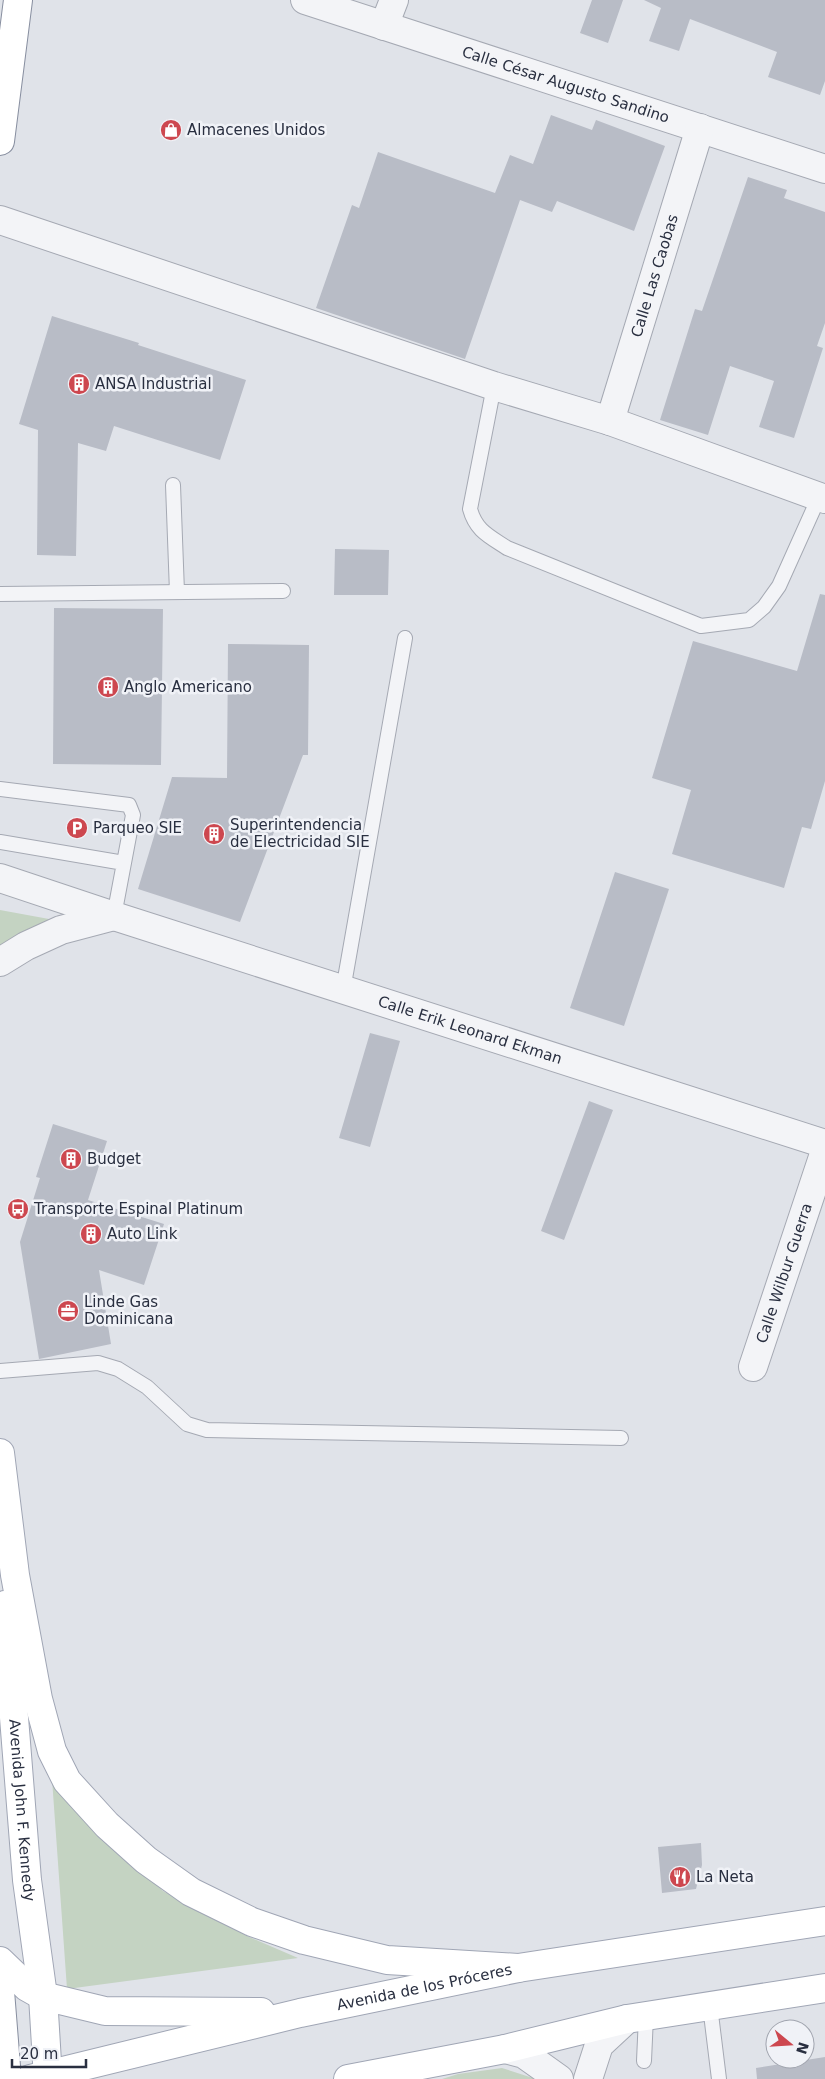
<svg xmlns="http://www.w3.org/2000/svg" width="825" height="2079" font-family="'DejaVu Sans',sans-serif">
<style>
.green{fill:#c4d3c2}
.building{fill:#b8bcc6}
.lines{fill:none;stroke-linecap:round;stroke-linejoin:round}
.service-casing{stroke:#a5a9b3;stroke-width:16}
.minor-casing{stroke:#a5a9b3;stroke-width:30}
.primary-casing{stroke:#a0a6b5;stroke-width:30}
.trunk-casing{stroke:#888fa0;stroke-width:30}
.service{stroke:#f3f4f7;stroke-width:14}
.minor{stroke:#f3f4f7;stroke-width:28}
.primary{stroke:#fff;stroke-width:28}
.trunk{stroke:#fff;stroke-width:28}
.labels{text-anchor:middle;stroke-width:5;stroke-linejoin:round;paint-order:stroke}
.street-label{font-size:15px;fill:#292f40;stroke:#f0f2f7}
.poi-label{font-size:15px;fill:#292f40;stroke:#f0f2f7;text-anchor:start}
</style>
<rect width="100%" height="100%" fill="#e0e3e9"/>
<!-- green -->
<path class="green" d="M0 910 49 919C41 941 20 944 0 946Z
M52 1779 95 1825 163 1891 247 1936 298 1958 67 1989Z
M502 2068 536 2079H442L458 2074Z"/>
<!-- building -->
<path class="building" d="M592 0H623L608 43 580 33Z
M644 0H825V81L820 95 768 77 777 52 690 19 679 51 649 41 661 8Z
M551 115 592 130 596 120 665 146 634 231 557 201 552 212 520 200 465 359 316 308 352 205 359 208 378 152 495 193 510 155 533 164Z
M748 177 787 190 784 198 825 212V323L817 346 823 348 794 438 759 427 774 381 730 366 708 435 660 420 695 309 702 311Z
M52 316 139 343 138 345 246 380 220 460 114 426 106 451 78 443 76 556 37 555 38 430 19 424Z
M335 549 389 550 388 595H334Z
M820 594 825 595V781L811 829 802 827 784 888 672 854 691 790 652 778 693 641 797 671Z
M54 608 163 609 161 765 53 764Z
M228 644 309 645 308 755H303L240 922 138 889 172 777 227 778Z
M615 872 669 889 624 1026 570 1008Z
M370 1033 400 1041 370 1147 339 1138Z
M589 1101 613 1110 564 1240 541 1231Z
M53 1124 107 1141 88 1200 164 1224 144 1285 99 1270 111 1344 39 1359 20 1242 40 1178 36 1177Z
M701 1843 702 1865 696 1889 662 1893 658 1847Z
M825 2057V2079H757L756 2068Z"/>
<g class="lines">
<!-- service casing -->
<g class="service-casing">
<path id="service" d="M494 386 470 509C476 531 489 536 507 548L701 626 749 620 764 607 779 586 819 497
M173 485 177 592
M0 594 283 591
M0 789 129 805 133 815 114 916
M0 842 124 863
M343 990 405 638
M0 1371 98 1363 118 1369 147 1387 187 1424 207 1430 621 1438
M710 2006 719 2079
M644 2061 646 2016"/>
</g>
<!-- minor casing -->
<g class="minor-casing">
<g id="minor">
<path id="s1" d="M305 0 825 169"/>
<path d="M384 26 394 0"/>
<path d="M0 220 494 386 610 421 825 499"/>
<path id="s2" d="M610 421 700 128"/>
<path id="s3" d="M0 878 114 916 825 1144"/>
<path d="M0 962 26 946 61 930 114 916"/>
<path id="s4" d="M753 1367 825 1151"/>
<path d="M505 2049 524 2054 559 2079"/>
<path d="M588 2079 599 2045 627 2019"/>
</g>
</g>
<!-- primary casing -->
<g class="primary-casing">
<g id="primary">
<path d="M0 1453 15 1575 38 1699 52 1751 67 1781 107 1825 146 1860 191 1892 252 1922 304 1940 387 1960 518 1968"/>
<path id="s5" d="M5 1605 27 1880 43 1996 48 2079"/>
<path d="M0 1961 27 1987 43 1996 105 2011 261 2012"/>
<path id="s6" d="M30 2079 300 2013 518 1968 825 1921"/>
<path d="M348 2079 505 2049 627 2019 825 1988"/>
</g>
</g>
<!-- trunk casing -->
<g class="trunk-casing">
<path id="trunk" d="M0 141 18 0
M0 1991 7 2079"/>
</g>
<!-- service -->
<use href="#service" class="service"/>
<!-- minor -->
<use href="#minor" class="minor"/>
<!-- primary -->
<use href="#primary" class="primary"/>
<!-- trunk -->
<use href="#trunk" class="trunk"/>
</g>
<!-- icons -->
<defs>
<g id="shop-disc" transform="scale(1.125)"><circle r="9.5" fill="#cd474f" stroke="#f0f2f7"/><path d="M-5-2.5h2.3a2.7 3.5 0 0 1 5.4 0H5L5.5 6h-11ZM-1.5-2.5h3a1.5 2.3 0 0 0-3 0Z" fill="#fff"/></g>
<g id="building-disc" transform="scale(1.125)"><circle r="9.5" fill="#cd474f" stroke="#f0f2f7"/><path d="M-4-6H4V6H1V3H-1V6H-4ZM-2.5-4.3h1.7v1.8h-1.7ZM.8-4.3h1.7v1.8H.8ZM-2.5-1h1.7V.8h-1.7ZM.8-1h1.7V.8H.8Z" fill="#fff"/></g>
<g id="parking-disc" transform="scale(1.125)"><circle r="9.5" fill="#cd474f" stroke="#f0f2f7"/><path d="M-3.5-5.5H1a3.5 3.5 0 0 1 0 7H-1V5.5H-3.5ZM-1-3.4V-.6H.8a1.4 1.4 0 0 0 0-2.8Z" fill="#fff"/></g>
<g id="bus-disc" transform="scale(1.125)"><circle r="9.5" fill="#cd474f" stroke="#f0f2f7"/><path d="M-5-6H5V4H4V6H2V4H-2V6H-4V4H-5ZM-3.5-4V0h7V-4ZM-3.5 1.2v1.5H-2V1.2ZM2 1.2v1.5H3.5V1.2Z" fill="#fff"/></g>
<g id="office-disc" transform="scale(1.125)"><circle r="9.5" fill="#cd474f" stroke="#f0f2f7"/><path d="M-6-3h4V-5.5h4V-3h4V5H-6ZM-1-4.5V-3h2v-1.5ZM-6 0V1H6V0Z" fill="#fff"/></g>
<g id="restaurant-disc" transform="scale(1.125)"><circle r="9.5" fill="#cd474f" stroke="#f0f2f7"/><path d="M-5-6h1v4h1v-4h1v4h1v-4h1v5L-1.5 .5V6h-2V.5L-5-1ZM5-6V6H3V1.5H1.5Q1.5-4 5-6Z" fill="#fff"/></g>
</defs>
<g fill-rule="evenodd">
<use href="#shop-disc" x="171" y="130"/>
<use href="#building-disc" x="79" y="384"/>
<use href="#building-disc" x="108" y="687"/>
<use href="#parking-disc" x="77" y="828"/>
<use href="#building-disc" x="214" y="834"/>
<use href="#building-disc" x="71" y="1159"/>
<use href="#bus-disc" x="18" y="1209"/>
<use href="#building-disc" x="91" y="1234"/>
<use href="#office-disc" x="68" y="1311"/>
<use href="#restaurant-disc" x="680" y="1877"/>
</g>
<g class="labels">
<!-- street labels -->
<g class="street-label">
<text dy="5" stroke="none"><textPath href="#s1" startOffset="274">Calle César Augusto Sandino</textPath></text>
<text dy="5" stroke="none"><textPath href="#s2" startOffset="152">Calle Las Caobas</textPath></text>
<text dy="5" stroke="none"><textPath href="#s3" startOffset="494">Calle Erik Leonard Ekman</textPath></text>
<text dy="5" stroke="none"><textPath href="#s4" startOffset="99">Calle Wilbur Guerra</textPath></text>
<text dy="5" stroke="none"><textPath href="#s5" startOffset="206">Avenida John F. Kennedy</textPath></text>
<text dy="5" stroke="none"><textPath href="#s6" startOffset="405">Avenida de los Próceres</textPath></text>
</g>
<!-- poi labels -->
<g class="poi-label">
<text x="187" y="135">Almacenes Unidos</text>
<text x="95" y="389">ANSA Industrial</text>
<text x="124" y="692">Anglo Americano</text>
<text x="230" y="830">Superintendencia<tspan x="230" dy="17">de Electricidad SIE</tspan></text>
<text x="93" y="833">Parqueo SIE</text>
<text x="87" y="1164">Budget</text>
<text x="34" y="1214">Transporte Espinal Platinum</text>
<text x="107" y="1239">Auto Link</text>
<text x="84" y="1307">Linde Gas<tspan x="84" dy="17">Dominicana</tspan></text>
<text x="696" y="1882">La Neta</text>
</g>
</g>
<!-- north arrow -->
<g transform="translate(790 2044) rotate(108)"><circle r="24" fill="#f0f2f7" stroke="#a0a4ae"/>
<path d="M0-4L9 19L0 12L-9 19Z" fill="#cd474f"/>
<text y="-8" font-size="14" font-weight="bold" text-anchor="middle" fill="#292f40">N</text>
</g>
<!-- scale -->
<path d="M12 2059v8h74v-8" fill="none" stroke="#292f40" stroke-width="2.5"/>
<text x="20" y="2059" font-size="15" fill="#292f40" stroke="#f0f2f7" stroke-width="4" paint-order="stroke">20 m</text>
</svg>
